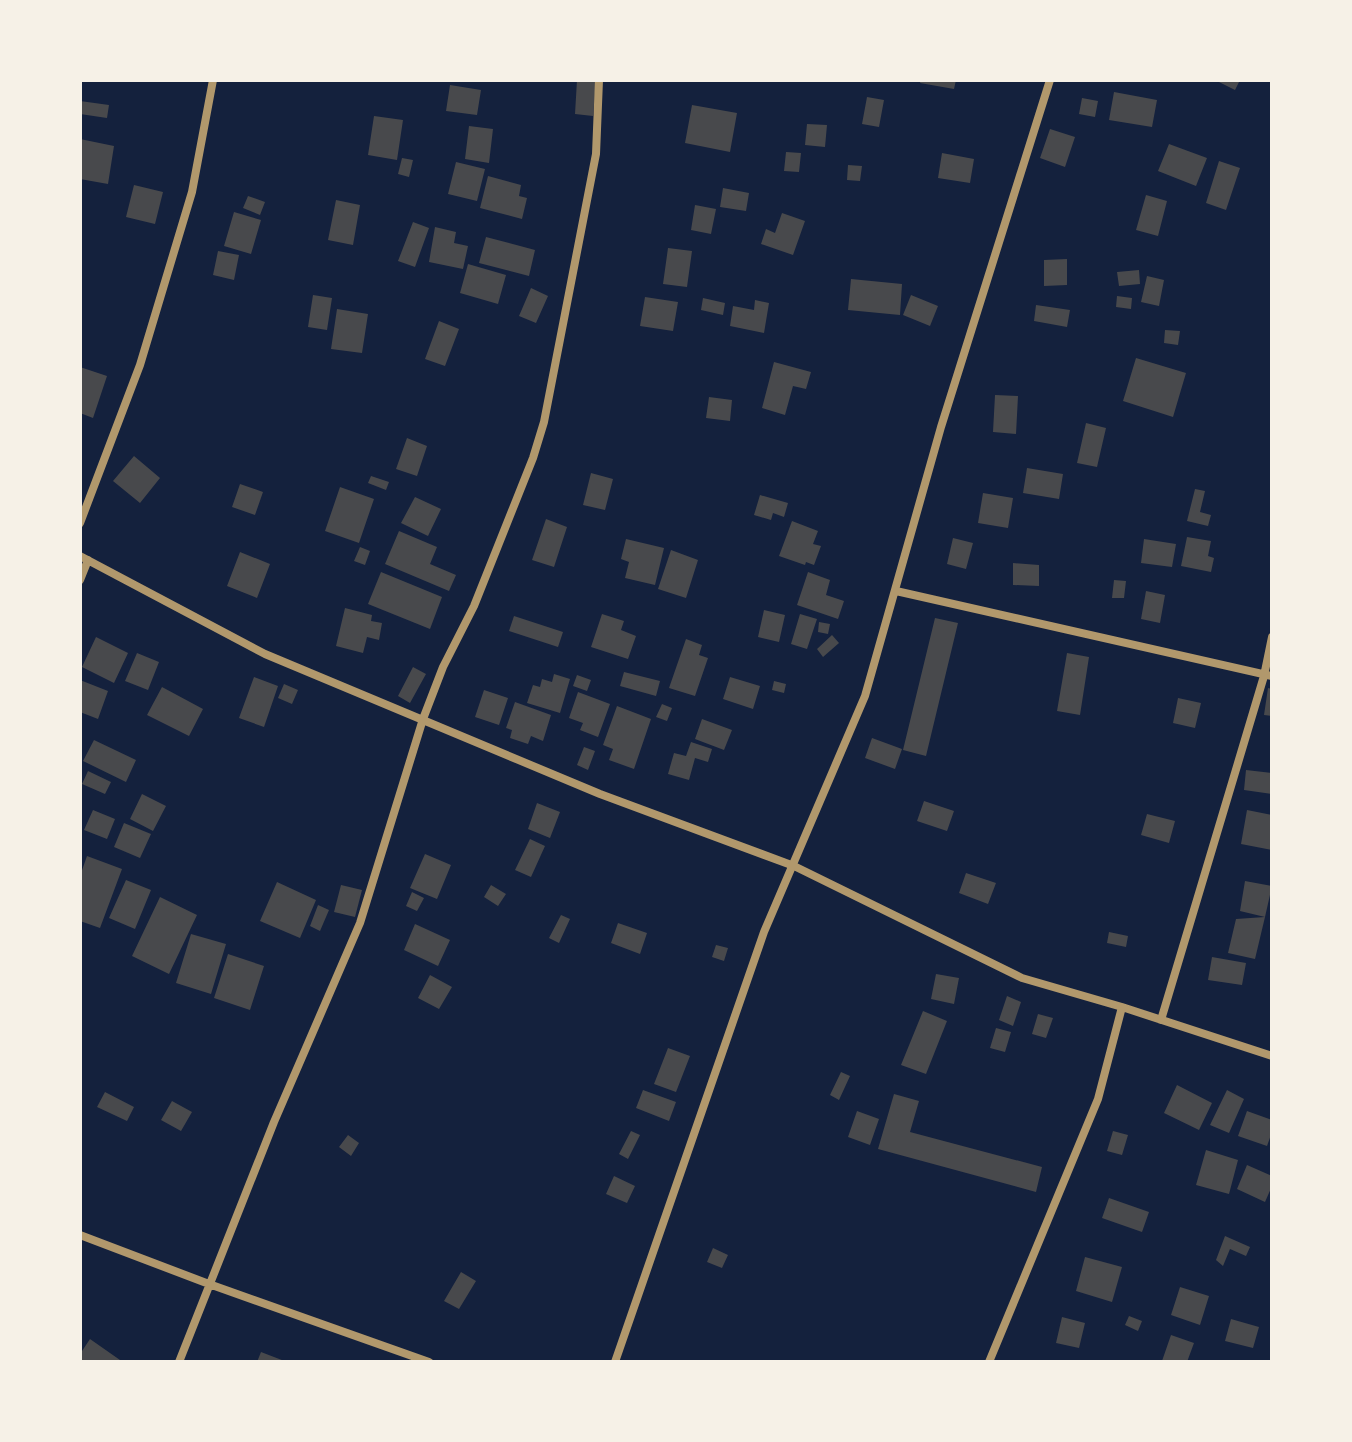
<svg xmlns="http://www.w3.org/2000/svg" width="1352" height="1442" font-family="Georgia,serif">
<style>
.building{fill:#48494c}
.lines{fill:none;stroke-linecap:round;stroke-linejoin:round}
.minor{stroke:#b1986c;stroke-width:8}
</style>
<rect width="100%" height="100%" fill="#14213d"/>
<!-- building -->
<path class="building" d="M577 80H596L593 116 575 114Z
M921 80H956L954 89 920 83Z
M1215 80H1240L1235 90Z
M450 85 481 90 477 115 446 111Z
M1114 92 1157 100 1152 127 1109 120Z
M867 97 884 100 879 127 862 124Z
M1082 98 1098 101 1095 117 1079 114Z
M80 101 109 105 107 118 80 114Z
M692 105 737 113 730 152 685 143Z
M374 116 403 120 397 160 368 155Z
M807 124 827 125 825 147 805 145Z
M469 126 493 129 489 163 465 159Z
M1050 129 1075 137 1065 167 1040 158Z
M80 139 114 146 108 184 80 179Z
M1169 144 1207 158 1196 186 1158 171Z
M786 152 801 153 799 172 784 171Z
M942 153 974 159 970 183 938 178Z
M402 158 413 160 409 177 398 174Z
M1219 161 1240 168 1226 210 1206 203Z
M456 162 485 169 477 201 448 194Z
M848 165 862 166 860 181 847 180Z
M488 176 521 185 519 196 527 198 522 219 480 208Z
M134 185 163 192 155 224 126 217Z
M723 188 749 193 746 211 720 207Z
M1146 195 1167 201 1158 236 1136 230Z
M248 196 265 202 260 215 243 208Z
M336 200 360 205 353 245 328 240Z
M695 205 716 209 711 234 691 230Z
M234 212 261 220 251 254 224 246Z
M782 213 805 221 793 255 761 244 766 229 775 233Z
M413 222 429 228 415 267 398 261Z
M435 227 456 232 454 243 468 246 463 269 429 262Z
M486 237 535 250 529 276 479 263Z
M668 248 692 251 687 287 663 284Z
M218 251 239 255 234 280 213 275Z
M1067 259V285L1044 286V260Z
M468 264 506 275 498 304 460 293Z
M1139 270 1140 284 1119 286 1117 272Z
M1147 276 1164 280 1159 306 1141 302Z
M851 279 902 284 900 315 848 310Z
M531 288 548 296 536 323 519 316Z
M313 295 332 298 327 330 308 327Z
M911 295 938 306 930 326 903 315Z
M1117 296 1132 298 1131 309 1116 307Z
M645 297 678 302 673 331 640 326Z
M703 298 725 303 723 315 701 310Z
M755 300 769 303 764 333 730 326 733 306 754 310Z
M1036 305 1070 310 1067 327 1034 321Z
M337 309 368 314 362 353 331 349Z
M439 321 459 329 445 366 425 359Z
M1165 330 1180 331 1178 345 1164 343Z
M1136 358 1186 373 1173 417 1123 401Z
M774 362 811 372 806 389 793 386 785 415 762 408Z
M80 367 107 376 93 418 80 413Z
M995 395 1018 396 1016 434 993 432Z
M709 397 732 400 730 421 706 418Z
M1086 423 1106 428 1097 467 1077 463Z
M407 438 427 446 417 476 396 469Z
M134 456 160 478 140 503 113 481Z
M1027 468 1063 474 1059 499 1023 493Z
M591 473 613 479 605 510 583 505Z
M371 476 389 482 386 490 368 483Z
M240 484 263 492 255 515 232 507Z
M340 487 374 499 359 543 325 531Z
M1195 489 1205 491 1200 512 1211 515 1208 526 1187 521Z
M983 493 1013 498 1008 528 978 523Z
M760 495 788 503 784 517 773 513 771 520 754 515Z
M415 497 441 509 428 536 401 523Z
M546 519 567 527 554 567 532 560Z
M792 521 818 531 813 544 821 546 814 565 806 562 805 565 779 556Z
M399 531 437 547 430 564 456 575 449 591 385 564Z
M1187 537 1211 541 1208 556 1214 558 1211 572 1181 566Z
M953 538 973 543 966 569 947 564Z
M626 539 664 548 655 585 625 578 629 562 621 559Z
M1144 539 1176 544 1172 567 1141 563Z
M360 547 370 551 365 565 354 561Z
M671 550 698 560 686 598 658 589Z
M240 552 270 564 257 598 227 586Z
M1013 563 1039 565V586L1013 585Z
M381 572 442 597 430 629 368 604Z
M808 572 830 580 826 595 844 601 838 619 797 605Z
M1114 580 1126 581 1124 598H1112Z
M1146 591 1165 595 1160 623 1141 619Z
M345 608 372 615 371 621 382 623 379 640 367 637 363 653 336 646Z
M764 610 785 615 779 642 758 637Z
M602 614 624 621 621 630 636 636 628 659 591 647Z
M800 614 817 619 807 649 791 644Z
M514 616 563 632 558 647 509 631Z
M935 618 958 623 926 756 903 750Z
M819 622 830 624 828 634 818 632Z
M832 635 839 643 823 657 817 649Z
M96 637 128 653 114 683 82 667Z
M686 639 702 645 699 655 708 658 695 696 669 688Z
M137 653 159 662 148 690 125 681Z
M1067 653 1089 657 1080 715 1057 711Z
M413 667 426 674 410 703 398 696Z
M624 672 660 681 656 696 620 686Z
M554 674 570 679 560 713 527 703 533 685 540 687 542 679 552 682Z
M577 675 591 680 587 691 573 686Z
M254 677 278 686 264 727 239 718Z
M730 677 760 686 753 709 723 699Z
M80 680 108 691 98 719 80 712Z
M774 681 786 684 784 693 772 690Z
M284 684 298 690 292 704 278 698Z
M162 687 203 709 189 736 147 715Z
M1268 688 1272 689V716L1264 715Z
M484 690 508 698 499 725 475 717Z
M578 692 610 704 598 737 580 730 583 723 569 718Z
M1178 698 1201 703 1195 728 1173 723Z
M515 702 551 715 543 741 531 736 528 744 510 738 512 730 506 728Z
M662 704 672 708 667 721 656 717Z
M617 706 651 719 634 769 609 760 613 749 603 745Z
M702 719 732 730 724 750 695 739Z
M872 738 902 749 895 769 865 758Z
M94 740 136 760 126 782 83 761Z
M691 742 712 749 708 762 695 758 689 780 668 774 674 753 686 756Z
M584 747 595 751 588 770 577 765Z
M1246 770 1272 773V794L1244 790Z
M88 771 111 782 105 794 82 784Z
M142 794 166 806 153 831 130 819Z
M924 801 954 811 947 831 917 821Z
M537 803 560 812 550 838 528 829Z
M93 810 115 819 107 839 84 830Z
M1247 810 1272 815V850L1241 844Z
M1147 814 1175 821 1169 843 1141 835Z
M124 823 151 834 140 858 114 847Z
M530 839 545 846 531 877 515 870Z
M425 854 451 865 437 899 410 888Z
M87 856 122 869 100 928 80 921V876Z
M966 873 996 883 988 904 959 893Z
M126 880 151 890 135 929 109 918Z
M1245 881 1272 886 1265 917 1255 959 1228 953 1236 919 1265 917 1240 911Z
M277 882 316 900 300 938 260 921Z
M341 885 362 890 355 917 334 912Z
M491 885 506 894 498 906 484 897Z
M412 892 424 898 417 911 406 906Z
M160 897 197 915 169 974 132 956Z
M318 905 329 910 320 931 310 926Z
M561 915 570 919 559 943 549 938Z
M618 923 647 933 640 954 611 943Z
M415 924 450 940 438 966 404 950Z
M1109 932 1128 936 1126 947 1107 943Z
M191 934 226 944 211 994 176 983Z
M716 945 728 948 724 961 712 957Z
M228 954 264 966 250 1010 214 998Z
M1212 957 1246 963 1242 985 1208 980Z
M936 974 959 978 954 1004 931 999Z
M430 975 452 987 439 1009 418 998Z
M1007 996 1021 1002 1013 1026 999 1020Z
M923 1011 947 1021 926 1074 901 1065Z
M1038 1014 1053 1018 1046 1038 1032 1034Z
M996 1028 1011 1032 1005 1052 990 1048Z
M668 1048 690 1056 676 1092 654 1084Z
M841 1072 850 1076 839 1100 830 1095Z
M1177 1085 1212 1103 1199 1130 1164 1113Z
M643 1090 676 1102 669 1121 636 1108Z
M1227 1090 1244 1099 1229 1133 1210 1125Z
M105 1092 134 1107 127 1121 97 1107Z
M894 1094 919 1101 910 1132 1042 1167 1036 1192 878 1149Z
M172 1101 192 1112 181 1131 161 1120Z
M857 1111 879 1119 870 1145 848 1137Z
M1247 1111 1272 1120V1132L1267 1146 1238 1136Z
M631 1131 640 1135 628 1159 619 1154Z
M1113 1131 1128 1135 1122 1155 1107 1151Z
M348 1135 359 1143 351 1156 339 1147Z
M1206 1150 1238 1160 1229 1194 1196 1185Z
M1247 1165 1272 1176V1186L1265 1202 1237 1189Z
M614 1176 635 1186 627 1203 606 1194Z
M1109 1198 1149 1212 1142 1232 1102 1218Z
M1225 1236 1250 1247 1246 1256 1230 1249 1223 1266 1216 1260Z
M713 1248 728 1255 722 1268 707 1262Z
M1085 1257 1122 1267 1112 1302 1076 1291Z
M461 1272 476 1281 459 1309 444 1301Z
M1180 1287 1209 1296 1200 1325 1171 1315Z
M1129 1316 1142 1321 1138 1331 1125 1325Z
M1062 1317 1085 1323 1079 1348 1056 1343Z
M1231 1319 1259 1327 1253 1348 1225 1341Z
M1171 1335 1194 1343 1187 1362 1162 1361Z
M90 1339 120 1360 119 1362H80V1354Z
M261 1352 287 1362H257Z"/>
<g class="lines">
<!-- minor -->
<path class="minor" d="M80 523 140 365 192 192 213 80
M80 556 265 654 600 794 794 866 1022 978 1122 1007 1272 1056
M80 580 88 560
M896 591 1272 676
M1161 1020 1264 676 1272 637
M80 1235 209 1284 429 1362
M179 1362 274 1122 360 923 423 719 443 667 474 606 533 458 544 422 596 154 599 80
M615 1362 764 932 865 696 941 427 1050 80
M989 1362 1098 1099 1122 1007"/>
</g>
<!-- border -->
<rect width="1352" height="1442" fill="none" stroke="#f6f1e7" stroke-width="164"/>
</svg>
